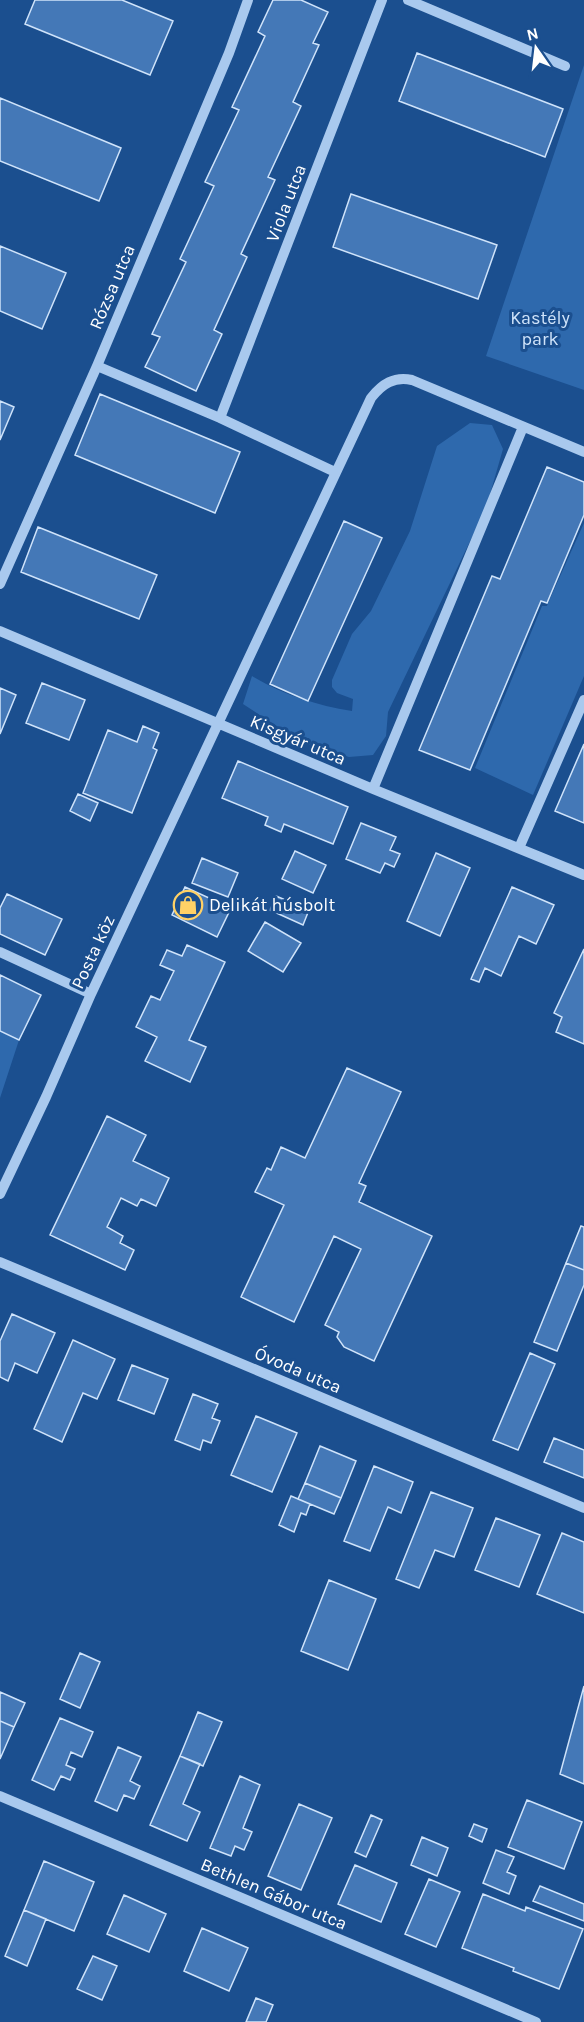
<svg xmlns="http://www.w3.org/2000/svg" width="584" height="2022" font-family="Karla,sans-serif">
<style>
.green{fill:#2e69ad}
.building{fill:#4478b7;stroke:#cfe3fa;stroke-width:1.5}
.lines{fill:none;stroke-linecap:round;stroke-linejoin:round}
.minor{stroke:#a9c9ee;stroke-width:10}
.labels{text-anchor:middle;stroke-width:6;stroke-linejoin:round;paint-order:stroke}
.street-label{font-size:18px;fill:#fff;stroke:#1b4f8f}
.park-label{font-size:18px;fill:#cfe3fa;stroke:#1b4f8f}
.poi-label{font-size:18px;fill:#fff;stroke:#1b4f8f;text-anchor:start}
</style>
<rect width="100%" height="100%" fill="#1b4f8f"/>
<!-- green -->
<path class="green" d="M584 65V390L486 356Z
M470 423 492 425 503 449 486 508 388 712 386 736 373 755 349 757 303 743 243 704 252 676C284 695 316 705 352 711L353 699 337 693 332 687V680L352 634 371 611 410 531 437 446Z
M584 523V676L533 795 475 768 542 606H547L548 603Z
M0 1031 19 1040 0 1098Z"/>
<!-- building -->
<path class="building" d="M35 0H122L173 21 150 75 25 24Z
M273 0H301L328 12 313 43 319 45 293 102 301 106 268 177 275 180 241 254 247 257 214 330 222 334 196 391 145 367 160 337 152 334 186 262 180 259 214 186 205 182 239 110 232 107 265 36 258 32Z
M417 53 563 109 545 157 399 101Z
M0 98 121 148 99 201 0 161Z
M351 194 497 245 478 299 333 247Z
M0 246 66 273 42 329 0 311Z
M100 394 240 452 215 513 75 455Z
M0 401 14 407 0 440Z
M547 467 584 482V515L547 603 541 601 470 770 419 750 492 576 500 579Z
M344 521 382 538 308 701 270 684Z
M38 527 157 575 139 619 21 572Z
M42 683 85 700 69 740 26 723Z
M0 688 16 695 0 734Z
M143 726 159 733 153 748 157 750 132 813 83 793 108 730 137 742Z
M584 744V823L555 811Z
M238 761 348 807 333 844 284 824 281 832 265 825 268 817 222 798Z
M78 794 98 803 90 821 70 811Z
M361 823 396 837 390 850 400 854 394 867 385 863 380 873 346 859Z
M295 851 326 865 313 893 282 879Z
M436 853 470 868 440 936 407 921Z
M202 858 238 873 228 897 192 883Z
M185 887 231 908 217 937 172 915Z
M512 887 554 905 536 944 519 936 501 976 485 968 479 982 471 979Z
M7 894 62 919 45 955 0 934V908Z
M276 896 309 910 303 925 270 910Z
M265 922 301 943 283 972 248 951Z
M187 945 225 962 189 1040 206 1047 190 1082 145 1061 157 1037 136 1027 151 996 160 1000 174 971 160 965 167 950 182 956Z
M584 949V1044L556 1032 562 1017 554 1013Z
M0 975 41 995 19 1040 0 1031Z
M347 1068 401 1092 359 1183 366 1186 359 1202 432 1236 374 1361 344 1347 337 1337 339 1332 325 1325 361 1249 334 1236 294 1322 241 1297 284 1205 255 1192 267 1168 271 1170 281 1147 305 1158Z
M107 1116 146 1135 133 1161 169 1178 156 1206 141 1199 137 1206 121 1198 107 1227 123 1236 120 1243 134 1250 125 1270 50 1235Z
M581 1226 584 1227V1270L566 1263Z
M566 1263 584 1270V1285L557 1351 534 1342Z
M12 1314 55 1333 37 1373 15 1363 8 1381 0 1377V1341Z
M73 1340 115 1359 97 1399 83 1393 62 1442 34 1429Z
M530 1353 555 1364 518 1450 493 1440Z
M132 1365 168 1379 154 1414 118 1400Z
M193 1394 218 1404 212 1418 220 1421 211 1443 203 1440 200 1450 175 1440Z
M256 1416 297 1433 272 1492 231 1475Z
M554 1438 584 1450V1478L544 1462Z
M320 1446 356 1461 341 1498 305 1483Z
M374 1466 413 1482 401 1513 388 1507 370 1551 344 1541Z
M305 1483 341 1498 334 1514 298 1499Z
M431 1492 473 1508 454 1557 435 1550 419 1588 396 1579Z
M291 1496 310 1504 306 1515 301 1513 294 1532 279 1525Z
M496 1518 540 1535 519 1587 475 1570Z
M562 1533 584 1542V1613L537 1594Z
M329 1580 376 1599 348 1670 301 1651Z
M80 1653 100 1662 80 1708 60 1699Z
M584 1686V1784L560 1774Z
M0 1692 25 1703 14 1727 0 1721Z
M198 1712 222 1722 203 1766 180 1756Z
M60 1718 93 1732 82 1757 71 1752 66 1765 75 1769 70 1780 61 1776 54 1790 32 1780Z
M0 1721 14 1727 0 1759Z
M118 1747 141 1757 130 1781 140 1786 134 1799 124 1795 117 1811 95 1801Z
M180 1756 200 1764 183 1804 200 1812 187 1841 150 1825Z
M240 1776 260 1785 243 1828 252 1832 244 1850 235 1846 231 1856 210 1848Z
M527 1800 582 1822 564 1869 508 1847Z
M299 1804 332 1818 301 1890 268 1876Z
M371 1815 382 1820 366 1857 355 1852Z
M474 1824 487 1829 482 1842 469 1836Z
M422 1837 448 1848 437 1876 411 1865Z
M496 1850 514 1857 507 1872 516 1876 509 1894 483 1883Z
M44 1861 94 1882 74 1931 24 1910Z
M355 1865 397 1883 381 1922 338 1904Z
M429 1879 460 1892 436 1947 405 1934Z
M540 1886 584 1904V1921L533 1901Z
M483 1894 525 1911 526 1907 583 1929 559 1989 513 1971 514 1968 462 1948Z
M124 1895 166 1914 149 1952 107 1934Z
M24 1910 46 1919 27 1966 5 1956Z
M202 1928 248 1948 229 1991 184 1971Z
M93 1956 117 1966 102 2000 77 1989Z
M256 1998 273 2005 266 2022H246Z"/>
<g class="lines">
<!-- minor -->
<path class="minor" d="M408 0 565 66
M97 366 220 418 335 472
M220 418 382 0
M0 584 97 366 229 53 248 0
M0 631 373 789 584 875
M373 789 523 427
M519 848 584 700
M0 952 91 994
M0 1194 46 1097 91 994 371 398C382 384 394 376 412 380L584 452
M0 1262 584 1508
M0 1796 536 2022"/>
</g>
<!-- icons -->
<defs>
<g id="shop-ring" transform="scale(1.5)"><circle r="9.5" fill="#1b4f8f" stroke="#ffd166" stroke-width="1.5"/><path d="M-5-2.5h2.3a2.7 3.5 0 0 1 5.4 0H5L5.5 6h-11ZM-1.5-2.5h3a1.5 2.3 0 0 0-3 0Z" fill="#ffd166"/></g>
</defs>
<g fill-rule="evenodd">
<use href="#shop-ring" x="188" y="905"/>
</g>
<g class="labels">
<!-- street labels -->
<g class="street-label">
<text transform="translate(286 203) rotate(-69)" y="6">Viola utca</text>
<text transform="translate(112 287) rotate(-67)" y="6">Rózsa utca</text>
<text transform="translate(298 740) rotate(23)" y="6">Kisgyár utca</text>
<text transform="translate(93 952) rotate(-65)" y="6">Posta köz</text>
<text transform="translate(298 1370) rotate(23)" y="6">Óvoda utca</text>
<text transform="translate(274 1894) rotate(23)" y="6">Bethlen Gábor utca</text>
</g>
<!-- park labels -->
<g class="park-label">
<text x="540" y="324">Kastély<tspan x="540" dy="21">park</tspan></text>
</g>
<!-- poi labels -->
<g class="poi-label">
<text x="209" y="911">Delikát húsbolt</text>
</g>
</g>
<!-- north arrow -->
<g transform="translate(536 48) rotate(346)" stroke="#1b4f8f" stroke-width="4.5" paint-order="stroke">
<path d="M0-4.5L10 22L0 15L-10 22Z" fill="#ffffff"/>
<text y="-9" font-size="16" font-weight="bold" text-anchor="middle" fill="#ffffff">N</text>
</g>
</svg>
